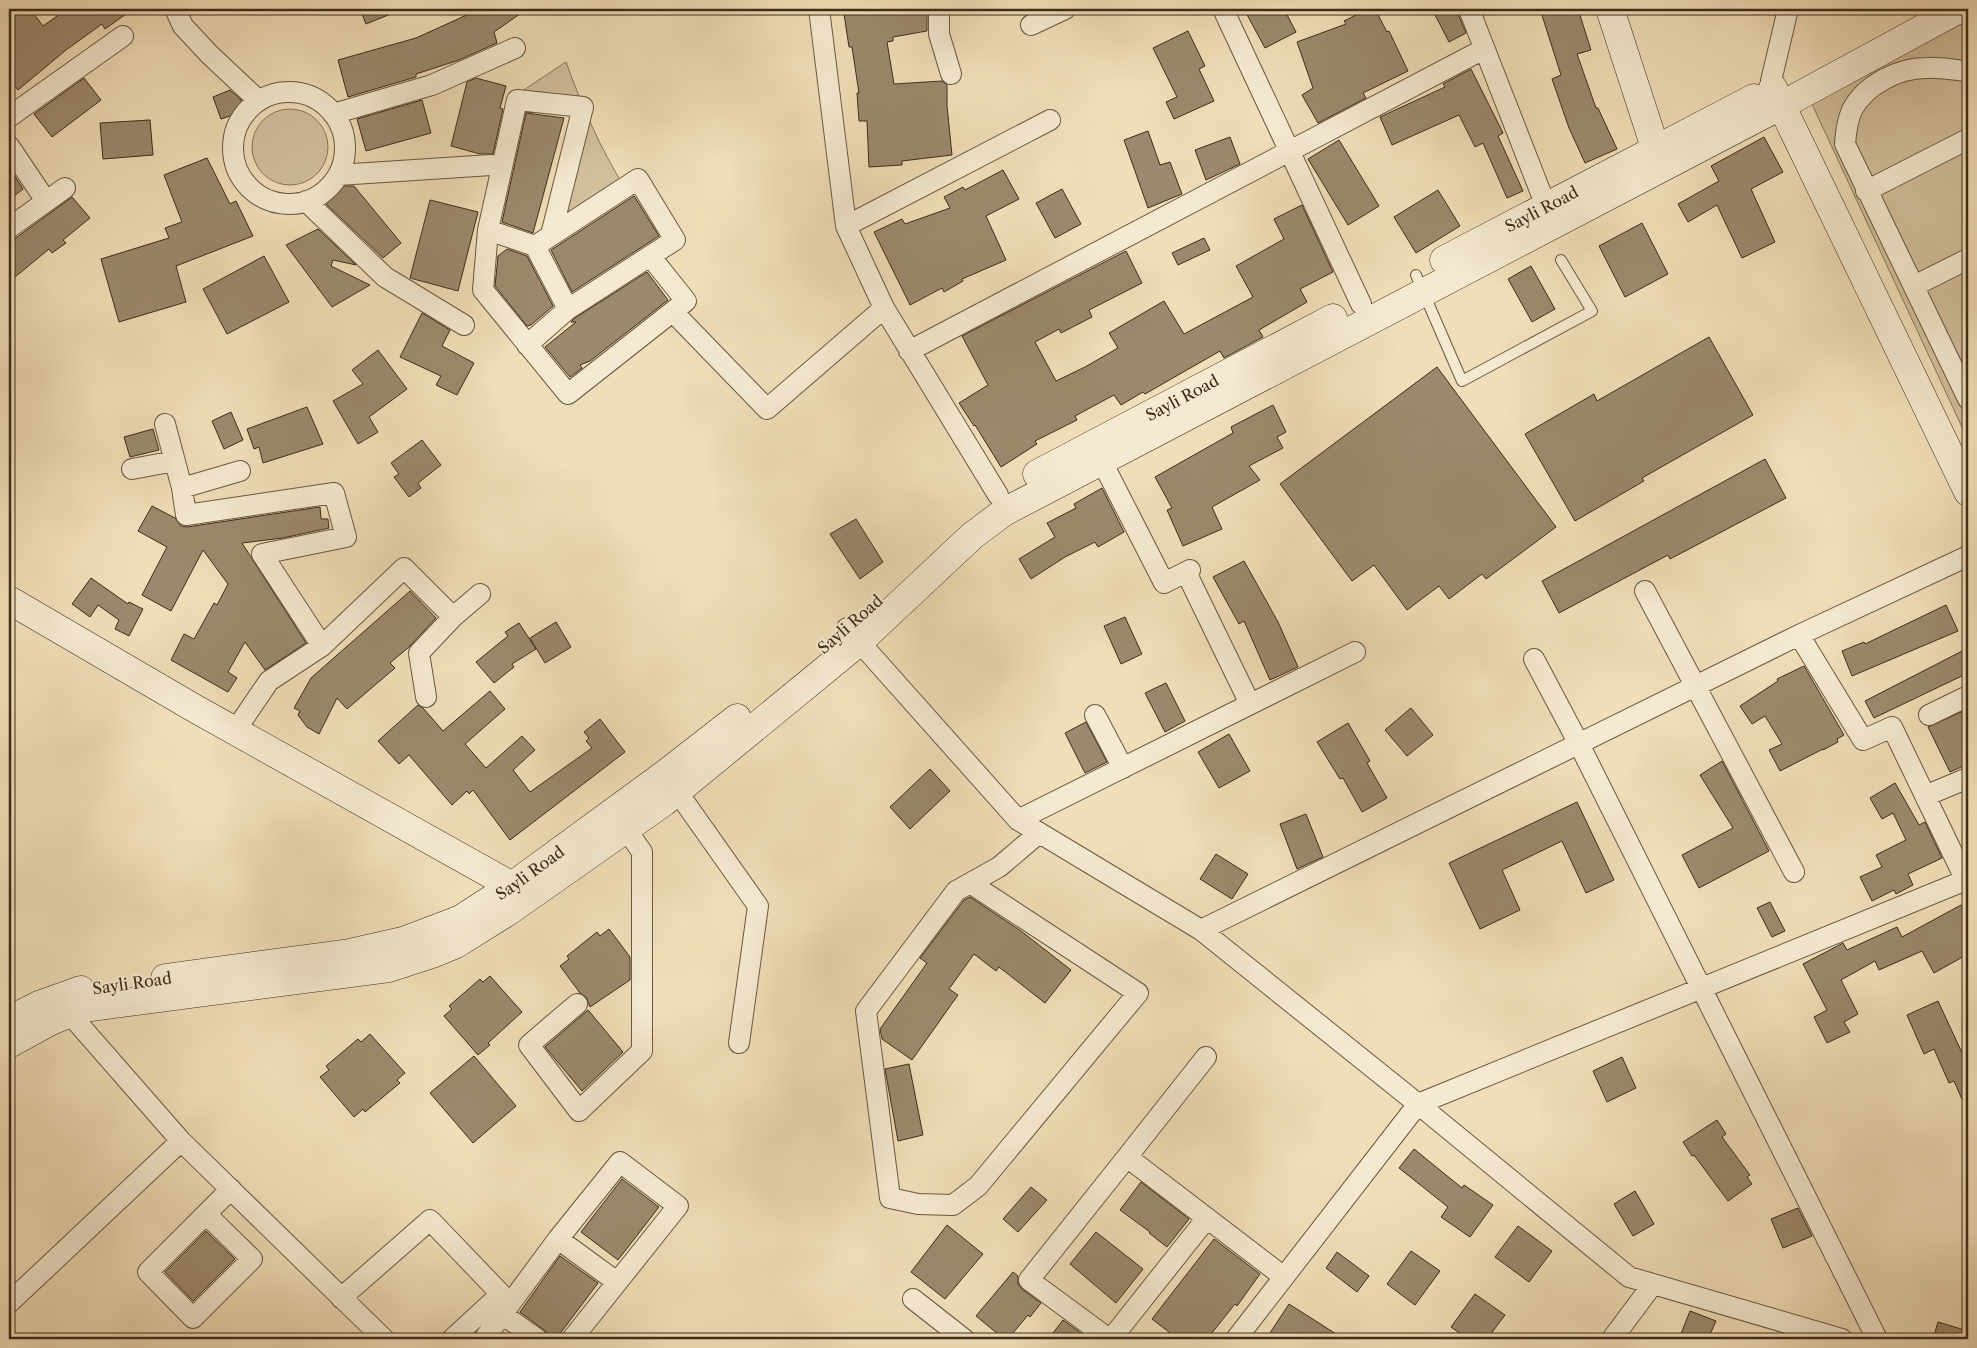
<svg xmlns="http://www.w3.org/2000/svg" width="1977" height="1348" font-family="'Libre Caslon Text',serif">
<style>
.green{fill:#d2c09d;stroke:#88765c}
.building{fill:#9b896d;stroke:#3e2c1b}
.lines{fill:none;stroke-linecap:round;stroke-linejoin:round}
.lane-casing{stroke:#6a5842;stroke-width:12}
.street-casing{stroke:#6a5842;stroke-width:22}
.secondary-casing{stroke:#3e2c1b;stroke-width:29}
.lane{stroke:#f5ead1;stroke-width:10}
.street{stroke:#f5ead1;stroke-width:20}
.secondary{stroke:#f5ead1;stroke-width:28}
.labels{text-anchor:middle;stroke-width:4;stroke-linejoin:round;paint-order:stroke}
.street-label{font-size:16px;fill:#3e2c1b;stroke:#f5ead1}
</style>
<rect width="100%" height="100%" fill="#f0deb8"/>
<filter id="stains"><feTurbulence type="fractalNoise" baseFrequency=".004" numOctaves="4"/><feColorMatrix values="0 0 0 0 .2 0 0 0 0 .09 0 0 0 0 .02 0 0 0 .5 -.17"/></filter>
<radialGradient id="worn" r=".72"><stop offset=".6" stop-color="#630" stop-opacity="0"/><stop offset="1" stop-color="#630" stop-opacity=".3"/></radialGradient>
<!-- green -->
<path class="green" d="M1968 19V440L1811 102Z
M566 62C582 106 600 148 625 188L551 235 583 107 513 97Z
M252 147a38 38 0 1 1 76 0a38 38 0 1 1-76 0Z"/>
<!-- building -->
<path class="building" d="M9 9H30L43 26 67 9H133L105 29 102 24 66 50 18 90 9 79Z
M360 9H403L366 24Z
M480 9H527L494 32 497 43 459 60 416 74V77L348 97 338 60 416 38Z
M886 9H889L890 14 927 9V31L893 37V41L887 42 894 84 942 81 947 85V106L952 155 902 161V165L869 167 867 121H859L857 93H859L852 47H849L844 14Z
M1244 9H1284L1296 32 1265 48Z
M1368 9H1375L1387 32 1389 31 1408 71 1363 93 1366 98 1318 123 1302 95 1313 88 1297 42 1346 24 1344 21Z
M1442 9H1456L1466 33 1449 42 1434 13Z
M1540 9H1578L1591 50 1577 54 1596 108H1598L1617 149 1585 163 1569 128 1552 79 1561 75Z
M1188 31 1205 66 1199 69 1214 101 1174 119 1166 102 1177 97 1153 48Z
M1471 69 1503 133 1498 136 1523 191 1507 198 1483 143 1475 147 1459 115 1392 145 1380 117 1445 87 1443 84Z
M84 78 101 100 52 137 34 114Z
M476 78 506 86 500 108 503 109 493 154H480L451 146 467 82Z
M230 90 241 100 245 111 221 119 213 97Z
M422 100 431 133 366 151 357 119Z
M526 113 564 118 533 233 502 222Z
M150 120 153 155 103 159 100 123Z
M1148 131 1160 165 1170 162 1182 194 1148 208 1124 140Z
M1230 137 1240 164 1206 180 1195 150Z
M1764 137 1783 172 1751 189 1775 242 1742 258 1717 205 1688 222 1678 204 1719 181 1711 166Z
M1339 140 1379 206 1348 225 1308 159Z
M207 158 230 204 236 201 253 236 176 266 186 302 119 322 101 259 169 238 165 228 182 222 164 175Z
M9 167 23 189 9 200Z
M1003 170 1019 199 986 216 1006 260 962 279 963 281 944 292 942 288 910 305 874 232 902 219 905 224 950 208 944 197 963 187 965 190Z
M344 186H354L401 243 383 258 325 203Z
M1062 189 1081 224 1055 238 1036 203Z
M1438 190 1460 226 1416 253 1394 217Z
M634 196 659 236 572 292 551 250Z
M72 197 90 218 63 240 66 243 52 253 49 249 9 282V240L16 238Z
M430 200 478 212 458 291 410 278Z
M1302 205 1333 272 1300 289 1307 302 1259 330 1263 337 1224 358 1220 351 1145 394 1143 392 1121 405 1114 395 1075 416 1077 420 1035 441 1037 444 1001 467 975 425 974 426 959 403 988 385 962 336 1126 251 1142 283 1089 310 1092 317 1061 333 1059 329 1035 342 1056 381 1085 367 1118 348 1109 333 1164 301 1184 334 1253 297 1236 266 1284 239 1274 219Z
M1642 223 1668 274 1625 297 1599 246Z
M318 229 356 265 333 260 331 266 370 285 332 307 286 245Z
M1204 238 1210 250 1178 265 1172 253Z
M507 249 527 256 553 306 531 325 527 326 495 286 498 256Z
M264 256 289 302 227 334 203 289Z
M1531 266 1555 309 1532 322 1508 279Z
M647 272 668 300 590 361 580 365 582 368 570 377 545 347 576 322H571L575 318Z
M422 313 450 330 442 346 474 363 457 395 436 385 441 376 400 357Z
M1709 337 1753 415 1642 478 1644 481 1575 521 1525 434 1594 394 1597 401Z
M378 350 407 389 369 417 378 432 358 444 333 401 363 384 352 370Z
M1437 367 1556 527 1486 579 1482 574 1449 599 1439 586 1407 610 1374 565 1352 581 1280 484Z
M1273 405 1286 432 1277 437 1283 448 1249 466 1260 480 1212 507 1222 529 1183 546 1167 510 1172 508 1155 477 1233 433 1231 427Z
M307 407 323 444 263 463 259 447 254 449 247 429Z
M231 412 243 440 224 449 212 421Z
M153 429 159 450 130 457 124 437Z
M422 440 441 465 418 483 421 488 409 497 394 477 399 474 391 463Z
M1765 459 1786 498 1670 559 1668 555 1559 613 1542 581Z
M1102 488 1124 532 1098 547 1095 542 1065 557 1031 579 1019 559 1055 537 1047 523 1076 508 1074 504Z
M152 506 175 518 181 526 187 527 320 507 321 519H328L329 528 283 538 242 543 306 643 265 670 245 642 228 672 237 678 228 692 171 660 184 634 194 639 214 603 217 605 228 584 203 550 171 611 142 595 167 547 138 531Z
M856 519 883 562 860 579 830 534Z
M1244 561 1278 622 1298 667 1270 680 1244 621 1239 624 1213 577Z
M91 578 128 604 129 602 143 609 129 636 115 629 119 620 98 605 90 617 72 604Z
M410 591 436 618 409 647 390 663 395 668 347 709 337 698 319 734 307 727 298 715 300 711 294 708 311 678Z
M1946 605 1958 631 1852 676 1842 651 1864 642 1865 644Z
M1125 617 1142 654 1121 664 1104 626Z
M556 622 571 647 545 663 530 638Z
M519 623 536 649 512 664 514 667 494 683 476 662 508 636 505 632Z
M1968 648V673L1874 718 1865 701Z
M1804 666 1844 735 1837 739 1838 742 1823 750V749L1780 771 1769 750 1782 744 1765 716 1752 724 1740 706 1778 681 1777 679Z
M1166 683 1185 721 1165 732 1145 693Z
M490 691 505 709 465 744 486 768 522 736 535 750 513 770 530 792 592 748 586 741 589 738 584 732 600 719 625 752 510 840 473 790 469 794 467 791 452 805 409 755 399 764 378 741 418 705 423 708 443 731Z
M1411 708 1433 735 1407 756 1385 730Z
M1968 709V764L1950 772 1928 727Z
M1086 722 1107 762 1085 773 1065 733Z
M1348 723 1370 761 1367 763 1387 798 1362 812 1343 778 1340 779 1317 742Z
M1229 734 1250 771 1219 788 1198 752Z
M1722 761 1769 851 1699 888 1682 855 1733 828 1700 775Z
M930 769 950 791 910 829 890 807Z
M1895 783 1919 825 1925 822 1942 858 1908 874 1913 885 1896 894 1894 890 1872 901 1860 877 1882 867 1876 855 1906 840 1893 813 1882 819 1870 798Z
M1577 802 1614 880 1586 893 1562 841 1502 870 1520 910 1480 929 1449 863Z
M1306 814 1323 857 1297 869 1280 824Z
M1216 854 1248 874 1232 899 1200 879Z
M970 897 1021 931 1071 970 1045 1003 999 967 996 971 974 954 949 989 958 995 912 1060 882 1039 880 1029 927 963 920 958 964 900Z
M1770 902 1785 931 1772 937 1757 908Z
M1961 905 1968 918V954L1934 973 1922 951 1879 970 1875 961 1841 980 1858 1014 1844 1022 1850 1032 1827 1043 1814 1017 1827 1010 1803 964 1843 943 1847 950 1897 927 1902 937Z
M609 929 630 957V980L590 1007 586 997 580 993 560 966 569 959 567 956 597 932 600 936Z
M490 976 522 1012 488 1043 490 1045 478 1055 444 1016 452 1009 449 1006 480 979 483 982Z
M1938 1001 1963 1055 1968 1052V1113L1954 1081 1949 1083 1934 1049 1924 1054 1907 1015Z
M588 1010 623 1052 582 1091 545 1047Z
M370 1034 405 1073 397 1080 400 1083 389 1092 365 1112 363 1109 354 1117 320 1077 329 1070 326 1066 358 1039 361 1042Z
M474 1056 516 1106 473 1143 430 1093Z
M1622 1057 1636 1088 1607 1102 1593 1071Z
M909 1064 923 1135 898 1141 885 1069Z
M1717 1120 1726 1134 1722 1137 1750 1175 1747 1177 1752 1184 1728 1201 1694 1155 1692 1156 1683 1142Z
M1414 1149 1462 1188 1464 1185 1493 1205 1470 1237 1441 1217 1448 1207 1399 1168Z
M622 1179 659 1207 618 1260 581 1232Z
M1141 1182 1189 1219 1167 1247 1149 1233 1150 1232 1120 1210Z
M1031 1187 1047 1200 1018 1232 1003 1219Z
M1635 1191 1654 1224 1633 1236 1614 1204Z
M1798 1208 1812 1236 1783 1248 1771 1219Z
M947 1225 983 1254 945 1299 911 1272Z
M1518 1226 1552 1251 1529 1282 1495 1257Z
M206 1231 235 1259 193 1301 165 1272Z
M1096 1232 1143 1269 1116 1303 1070 1264Z
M1214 1239 1260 1274 1237 1306 1235 1304 1207 1339H1178L1152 1319Z
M1411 1251 1440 1271 1415 1305 1387 1284Z
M1337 1252 1369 1276 1357 1292 1326 1268Z
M560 1256 598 1283 556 1339 520 1312Z
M1013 1272 1018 1276V1284L1022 1289 1041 1303 1030 1317 1028 1315 1008 1339H1004L976 1316Z
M1475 1294 1505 1315 1487 1339H1468L1451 1327Z
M1289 1304 1344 1339H1266Z
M1690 1311 1716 1321 1708 1339H1679Z
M1063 1320 1089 1339H1061L1053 1333Z
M1938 1322 1968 1331V1339H1933Z"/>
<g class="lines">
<!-- lane casing -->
<g class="lane-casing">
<path id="lane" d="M1416 275 1462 381 1592 311 1561 260"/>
</g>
<!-- street casing -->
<g class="street-casing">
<path id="street" d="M175 9 183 26 209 54 259 101
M819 9 846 226 884 308 998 495
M939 9V34L951 74
M1223 9 1361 304
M1469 9 1546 206
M1031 25 1065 9
M1968 71C1954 70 1940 67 1926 68 1898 68 1865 85 1852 110 1847 121 1846 132 1845 144L1968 399
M1773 88 1771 81 1788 9
M233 148a56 56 0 1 1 112 0a56 56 0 1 1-112 0Z
M333 114 432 85 515 48
M9 117 123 36
M9 146 46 201
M338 175 491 165
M1866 191 1968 139
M306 201 385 277 464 325
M846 226 1050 120
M9 228 65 188
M488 230 517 100 583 107 551 235
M535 246 638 179 675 240 650 256 686 301 568 394 483 290 488 230 535 246 568 309
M1914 286 1968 259
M673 312 767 409 884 308
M527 345 568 309 650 256
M909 351 1484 49
M165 424 182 488 186 515 334 493 346 537 262 554 322 646
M1096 450 1164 583 1190 570
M132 469 175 461
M182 488 240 471
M1186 572 1250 704
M1645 591 1794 872
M847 628 1018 820 1201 930 1418 1104 1629 1277 1842 1339
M1799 635 1863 740 1892 727 1968 885
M1534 659 1579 744 1877 1339
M426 697 419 653 453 617
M1095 715 1123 768
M1929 715 1968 696
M235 731 269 681 322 646 404 568 453 617 480 594
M669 780 758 906 739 1043
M1925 796 1968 778
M1018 820 1355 652
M970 883 1138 993 978 1186 953 1205 918 1204 890 1198 866 1011 956 891 999 867 1039 833
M1201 930 1799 635 1968 556
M577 1004 529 1045 579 1111 642 1051V852L619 819
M62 1005 181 1141 384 1339
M1127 1157 1206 1057
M206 1214 252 1259 193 1318 148 1272 231 1189
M558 1239 617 1282
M341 1298 430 1220 501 1294 452 1339
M913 1299 964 1339
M9 1303 181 1141
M502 1314 537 1339
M484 1339 558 1239 620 1162 678 1206 572 1339
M1109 1339 1029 1280 1127 1157 1284 1277
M1111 1339 1207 1218
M1236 1339 1418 1104 1966 880
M1612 1339 1653 1284"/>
</g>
<!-- secondary casing -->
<g class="secondary-casing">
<g id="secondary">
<path d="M1610 9 1661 166"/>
<path d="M1773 88 1968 492"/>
<path id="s1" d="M1444 260 1754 98"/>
<path id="s2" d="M1037 474 1333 318"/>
<path d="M9 600 194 708 512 886"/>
<path id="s3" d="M165 978 350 953 403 941 461 919 512 886 665 774 737 718"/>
<path d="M9 1020 39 1005 81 990"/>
<path d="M9 1044 51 1021 83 1008 389 968 432 954 456 944 509 911 664 802 859 642 972 536 1004 512 1782 105 1959 9"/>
</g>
</g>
<!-- lane -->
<use href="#lane" class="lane"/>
<!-- street -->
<use href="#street" class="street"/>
<!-- secondary -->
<use href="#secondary" class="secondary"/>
</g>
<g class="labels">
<!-- street labels -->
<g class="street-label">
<text dy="6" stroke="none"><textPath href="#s1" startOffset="110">Sayli Road</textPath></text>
<text dy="6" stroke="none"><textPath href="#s2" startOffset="164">Sayli Road</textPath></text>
<text transform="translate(850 624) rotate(-41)" y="6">Sayli Road</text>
<text dy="6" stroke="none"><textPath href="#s3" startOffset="386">Sayli Road</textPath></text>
<text transform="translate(132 983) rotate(-8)" y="6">Sayli Road</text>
</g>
</g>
<!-- margin -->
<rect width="1977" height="1348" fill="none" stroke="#f0deb8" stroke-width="30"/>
<rect x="10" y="10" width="1957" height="1328" fill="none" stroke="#3e2c1b" stroke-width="2.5"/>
<rect x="15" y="15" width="1947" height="1318" fill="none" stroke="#3e2c1b"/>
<rect width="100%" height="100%" filter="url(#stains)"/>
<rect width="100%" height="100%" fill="url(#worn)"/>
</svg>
